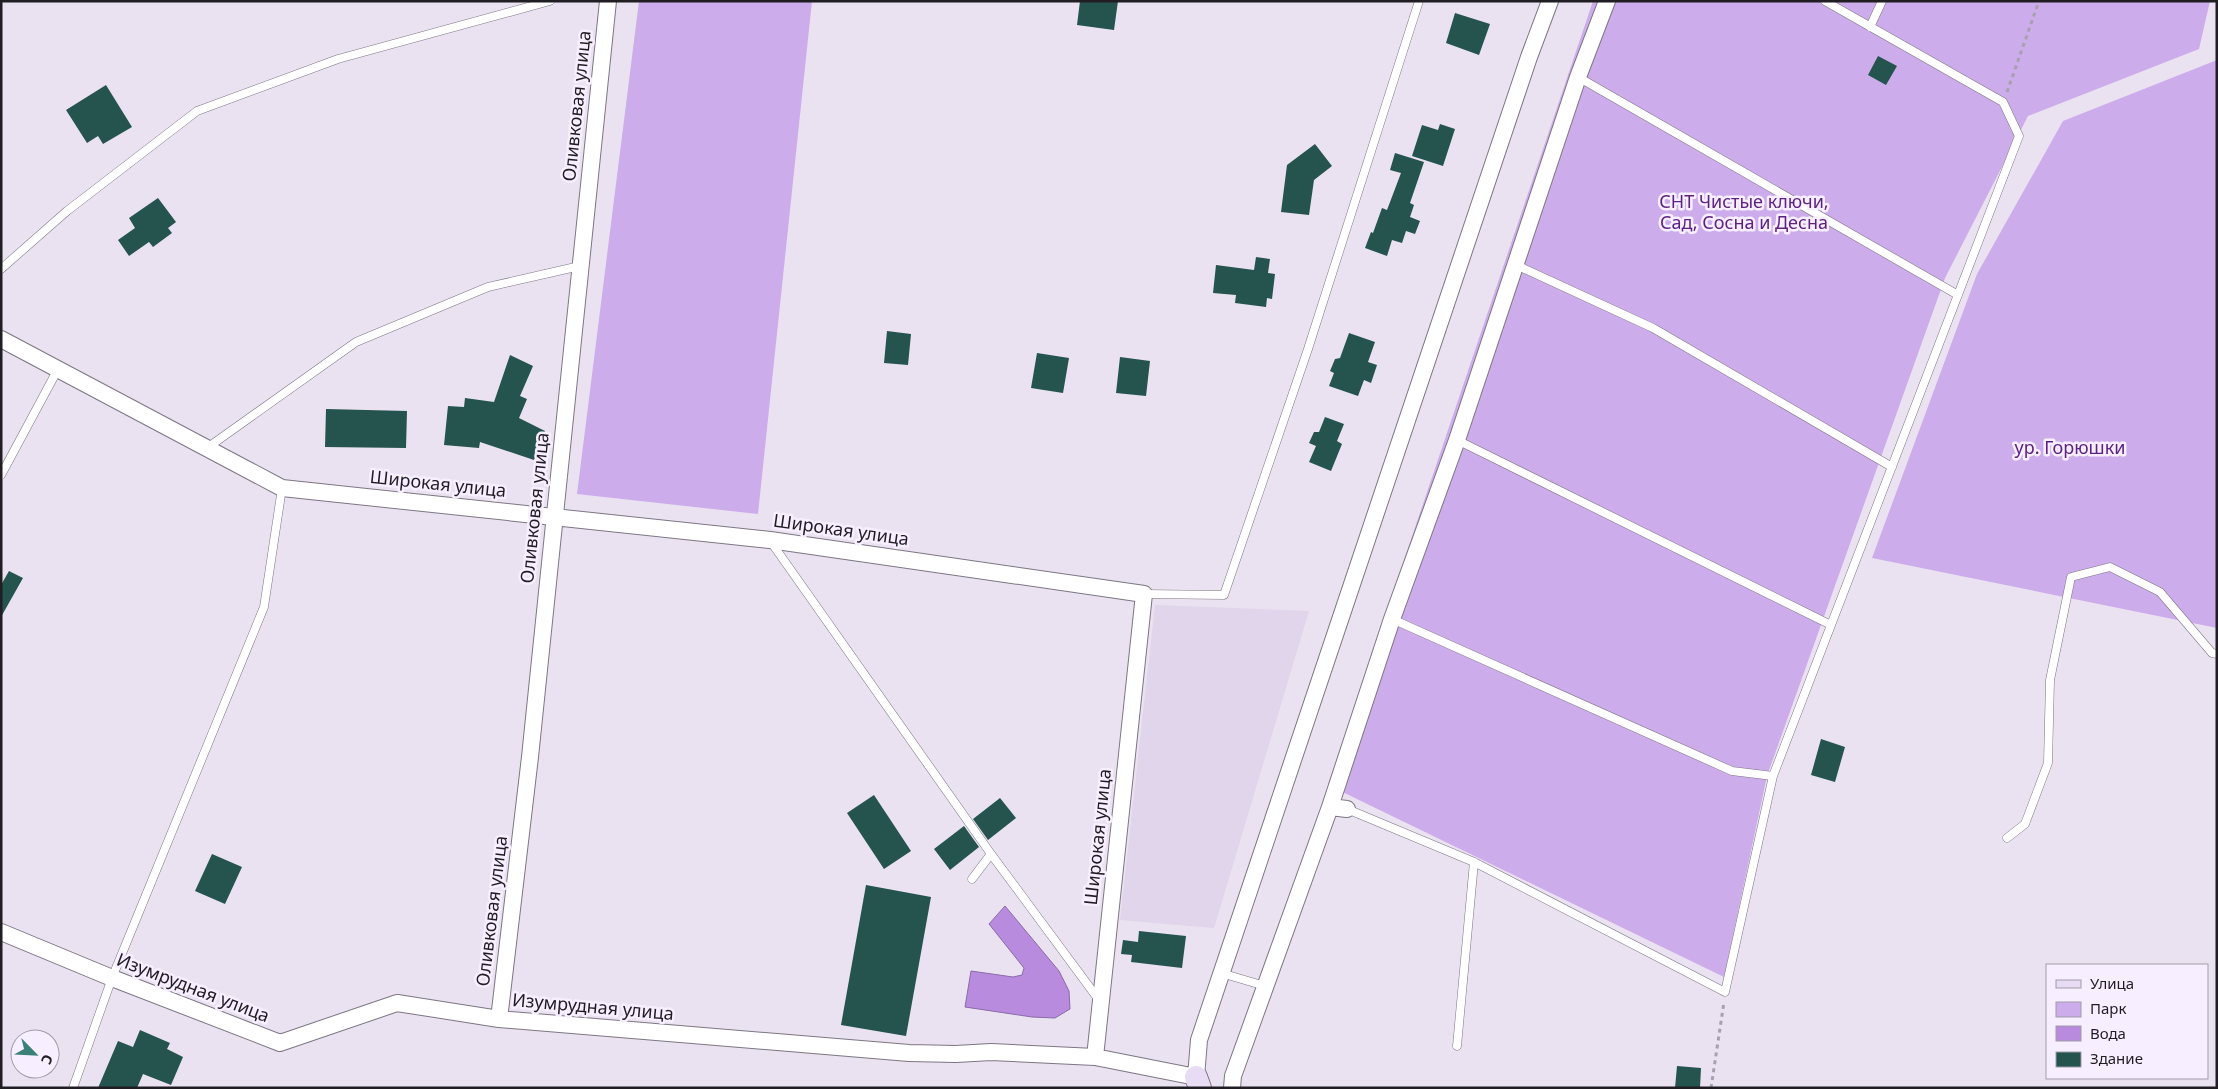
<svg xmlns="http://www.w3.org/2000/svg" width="2218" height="1089" font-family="'Noto Sans',sans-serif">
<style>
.built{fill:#e0d5eb}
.green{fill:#cdaceb}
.water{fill:#b88bdf;stroke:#8a6aa7}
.building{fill:#25534d}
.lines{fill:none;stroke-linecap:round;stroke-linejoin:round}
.lane-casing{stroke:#7d7684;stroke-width:9}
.street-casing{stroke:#7d7684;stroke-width:18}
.secondary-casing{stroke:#7d7684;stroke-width:24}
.path{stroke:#a8a1ad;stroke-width:3;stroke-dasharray:4 4;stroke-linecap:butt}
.lane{stroke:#fff;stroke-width:8}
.street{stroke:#fff;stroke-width:16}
.secondary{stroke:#e8dbf4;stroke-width:22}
.labels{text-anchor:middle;stroke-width:5;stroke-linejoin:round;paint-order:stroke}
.street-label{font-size:18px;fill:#201d23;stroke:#f7efff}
.park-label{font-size:18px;fill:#5d2284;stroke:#f7efff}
</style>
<rect width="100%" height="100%" fill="#eae2f1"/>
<!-- built -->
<path class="built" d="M1155 605 1309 611 1214 928 1120 920Z"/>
<!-- green -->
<path class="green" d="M639 1H812L758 514 577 494Z
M1593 1H2210L2199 49 2028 116 1945 278 1767 776 1724 977 1328 785Z
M2217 60V628L1872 558 1977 274 2063 121Z"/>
<!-- water -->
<path class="water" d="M1005 906 1059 971 1069 991 1070 1009 1055 1018 1032 1017 965 1007 971 971 1013 977 1022 975 1024 968 989 924Z"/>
<!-- building -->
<path class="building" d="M1080 1H1118L1114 30 1077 25Z
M1455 13 1490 24 1479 55 1446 43Z
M1878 56 1897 66 1886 85 1868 75Z
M106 85 132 127 103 144 98 136 87 143 66 110Z
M1440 124 1455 129 1443 166 1412 156 1422 125 1438 130Z
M1315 144 1332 166 1314 180 1309 215 1281 212 1287 165Z
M1395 153 1424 162 1410 203 1414 205 1410 217 1420 221 1415 234 1406 231 1402 243 1392 240 1387 256 1365 248 1371 232 1373 233 1382 208 1387 210 1401 173 1390 170Z
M158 198 176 222 168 228 172 233 153 247 149 242 129 256 118 240 135 228 129 218Z
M1256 257 1270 259 1268 273 1275 274 1272 299 1267 298 1266 307 1235 303 1236 295 1213 293 1216 265 1254 270Z
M887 331 911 334 908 365 884 363Z
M1349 333 1375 342 1368 362 1377 365 1371 383 1364 380 1358 396 1329 386 1334 373 1330 371 1335 359 1340 358Z
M1037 353 1069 358 1063 393 1031 388Z
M510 355 533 366 520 396 527 399 519 418 545 431 534 460 480 442 479 448 444 445 448 406 464 407 465 398 494 402Z
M1120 357 1150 361 1146 396 1116 393Z
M326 409 407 411 406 448 325 447Z
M1325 417 1344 424 1337 441 1342 444 1331 471 1309 462 1316 446 1309 443 1314 432H1319Z
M9 571 23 578 1 617V585Z
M1821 739 1845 747 1835 782 1811 775Z
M874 795 911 851 884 869 847 813Z
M1000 798 1016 818 988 840 973 819Z
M964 826 979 847 950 870 934 849Z
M212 854 242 867 225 904 195 891Z
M866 885 931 897 906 1036 841 1025Z
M1139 931 1186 936 1182 968 1131 962 1132 955 1121 954 1123 940 1138 942Z
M140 1030 170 1043 167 1049 183 1057 171 1085 143 1074 137 1088H98L118 1041 133 1047Z
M1677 1066 1701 1068 1700 1088H1675Z"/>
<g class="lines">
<!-- lane casing -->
<g class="lane-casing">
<path id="lane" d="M1870 27 1882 1
M1578 77 1958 295
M1514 264 1653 328 1892 467
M1 269 67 211 197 111 338 59 550 1
M1457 440 1831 625
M207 448 356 342 488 287 580 266
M1 475 58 369
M771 542 991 854 1099 1000
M1144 594 1224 595 1308 349 1419 1
M1392 619 1732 771 1773 776
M1347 809 1474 862 1725 992 1773 776 2019 136 2003 102 1825 1
M2007 838 2025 824 2048 763 2050 680 2071 577 2110 567 2160 592 2212 653 2217 654
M972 879 991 854
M1221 973 1265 986
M1457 1046 1474 862
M73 1088 112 978 264 607 282 488"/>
</g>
<!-- street casing -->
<g class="street-casing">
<path id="street" d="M1 339 282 488 770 540 1144 594 1095 1057 1196 1077 1199 1040 1529 57 1550 1
M1330 807 1392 619 1457 440 1578 77 1607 1
M1 932 112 978 280 1043 397 1003 499 1019 909 1053 956 1054 991 1052 1095 1057
M499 1019 530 757 608 1
M1232 1088 1233 1076 1330 807 1347 809"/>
</g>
<!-- secondary casing -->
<g class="secondary-casing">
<path id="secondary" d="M1196 1077 1200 1088"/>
</g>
<!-- path -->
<path class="path" d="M2007 92 2039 1
M1711 1088 1724 1002"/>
<!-- lane -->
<use href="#lane" class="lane"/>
<!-- street -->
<use href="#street" class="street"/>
<!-- secondary -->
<use href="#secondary" class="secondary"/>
</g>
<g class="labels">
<!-- street labels -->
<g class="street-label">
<text transform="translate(577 106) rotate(-84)" y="6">Оливковая улица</text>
<text transform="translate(438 484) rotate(6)" y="6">Широкая улица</text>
<text transform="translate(535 508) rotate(-84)" y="6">Оливковая улица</text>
<text transform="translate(841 530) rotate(8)" y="6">Широкая улица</text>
<text transform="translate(1098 837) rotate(-84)" y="6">Широкая улица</text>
<text transform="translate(492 911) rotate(-83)" y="6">Оливковая улица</text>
<text transform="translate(193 988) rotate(21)" y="6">Изумрудная улица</text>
<text transform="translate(593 1007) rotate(5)" y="6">Изумрудная улица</text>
</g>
<!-- park labels -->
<g class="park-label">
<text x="1744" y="208">СНТ Чистые ключи,<tspan x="1744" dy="21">Сад, Сосна и Десна</tspan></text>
<text x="2070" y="454">ур. Горюшки</text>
</g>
</g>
<!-- border -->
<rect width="2218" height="1089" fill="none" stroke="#201d23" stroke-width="5"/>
<!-- legend -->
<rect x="2046" y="964" width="162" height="115" fill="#f7efff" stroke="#a19ba7"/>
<rect x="2056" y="980" width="25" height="8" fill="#e8dbf4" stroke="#a19ba7"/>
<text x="2090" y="989" font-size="15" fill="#201d23">Улица</text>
<rect x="2056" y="1002" width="25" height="15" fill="#cdaceb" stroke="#a19ba7"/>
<text x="2090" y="1014" font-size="15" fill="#201d23">Парк</text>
<rect x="2056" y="1026" width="25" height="15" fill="#b88bdf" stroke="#a19ba7"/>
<text x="2090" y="1039" font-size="15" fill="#201d23">Вода</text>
<rect x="2056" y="1052" width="25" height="15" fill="#25534d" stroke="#a19ba7"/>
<text x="2090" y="1064" font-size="15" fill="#201d23">Здание</text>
<!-- north arrow -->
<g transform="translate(35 1054) rotate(114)"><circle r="24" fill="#f7efff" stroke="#a19ba7"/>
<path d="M0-4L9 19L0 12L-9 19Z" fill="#398078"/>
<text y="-8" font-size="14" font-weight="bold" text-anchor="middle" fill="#201d23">С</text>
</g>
</svg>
